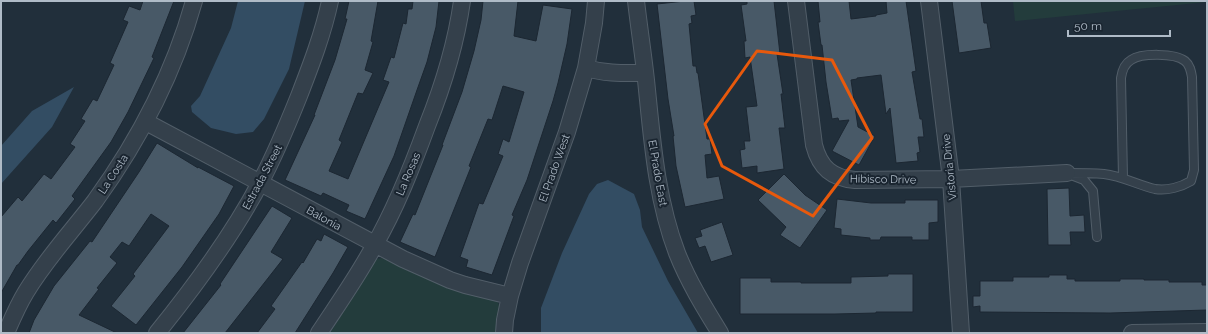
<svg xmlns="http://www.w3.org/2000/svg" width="1208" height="334" font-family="Raleway,sans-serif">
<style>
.green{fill:#233c3c}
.water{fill:#334d63}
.building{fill:#485967;stroke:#1c2732}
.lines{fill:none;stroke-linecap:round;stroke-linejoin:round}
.service-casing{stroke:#525e69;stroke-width:10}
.minor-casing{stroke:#525e69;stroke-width:18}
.service{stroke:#34404b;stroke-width:8}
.minor{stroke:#34404b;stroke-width:16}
.marked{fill:none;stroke:#e8590c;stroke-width:3;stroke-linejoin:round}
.labels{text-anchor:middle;stroke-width:4;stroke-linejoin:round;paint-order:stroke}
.street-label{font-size:11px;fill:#afbbc7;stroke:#1a2530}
</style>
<rect width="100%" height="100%" fill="#212f3b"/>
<!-- green -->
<path class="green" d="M1013 1H1207V2L1015 21Z
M381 258 385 259 414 273 497 301C503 309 498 323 497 333H330L374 262 377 259Z"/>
<!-- water -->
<path class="water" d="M238 1H305L289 69 264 119 253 132 236 134 211 128 192 112 191 106 200 96 231 28Z
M74 87 52 127 1 184V146L32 111Z
M608 180 634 194 640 210 642 227 668 281 698 333H541V308L562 253 589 194 597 184Z"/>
<!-- building -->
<path class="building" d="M143 1H174L152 57 154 58 128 112 111 142 72 196 75 199 56 223 53 220 28 251 18 265H17L1 293V217L18 197 22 201 44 174 51 179 75 147 70 144 85 121 81 119 93 99 97 101 114 65 110 63 128 22 123 20 129 6 140 10Z
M349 1H378L371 41 373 42 365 70 373 73 363 94 358 93 339 140 342 142 329 171 348 179 389 82 383 80 391 57 394 58 403 23 406 24 408 9H412L413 1H439L436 27 427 62 417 90 394 156 365 219 346 211 349 205 323 193 321 196 285 180 315 115H314L335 60 347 19H345Z
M483 1H518L514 36 536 41 543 5 572 9 567 44 558 83 553 101 527 180 512 215 514 216 492 275 466 267 468 260 460 257 479 203 483 204 503 156 498 154 503 139 509 142 524 92 503 86 492 120 488 119 469 166 471 167 435 257 400 242 413 214 415 215 443 145H442L462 92 474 51 481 20Z
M685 1H694L696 15 691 16 692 23 689 24 693 66H696L697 73H698L707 139H710L712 154 705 155 707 178 719 176 724 199 685 207 676 166 673 136H674L668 99 657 4Z
M747 1H774L780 54H777L783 94H781L785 128H779L784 169 757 173V166L742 168 740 150 745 149 744 141H750L746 107 757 106 750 57 745 58 744 41H746L741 5 747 4Z
M818 1H849L851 19 876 16V15L887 13 886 1H906L916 71 912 72 920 119H922L924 137H918L920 152 917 153 918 161 896 163 890 108 886 114 881 75 857 78V79L851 80 858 127 875 136 859 165 832 151 849 120 839 121 838 118 832 119 826 82 822 45H821L818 22H820Z
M952 1H981L984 23H987L991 48 959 53Z
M157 143 198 168V167L234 186 219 214 182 267 136 325 111 306 135 276 133 274 169 226 151 214 129 246 122 242 110 257 117 263 97 288 99 289 79 315 117 333H29L34 320 54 286 90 241 92 242 139 172Z
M784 174 805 195 827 210 800 248 780 235 786 227 758 200Z
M1069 188 1070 216 1084 215 1085 232H1070L1071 245H1048L1047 189Z
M837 199 871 203H905V200H938V222L929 223V240H912V237H881L880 240H870V238L841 235V229L834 228Z
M272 206 292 218 271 252 283 259 225 333H183L221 285 220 284Z
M722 222 733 255 711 262 705 246 699 248 695 238 702 236 700 230Z
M324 234 348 247 333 273 295 333H257L275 309 271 306 302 262 303 263 317 239 321 241Z
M888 274H913V312H876V313L835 314H740V278H771V282H801V283H851V277L888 276Z
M1049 275H1067V279H1075V281H1120V279H1144V280H1169V282H1202V285H1207V310L1110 313 980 312V306L973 307V296H980V281H1013V277H1049Z"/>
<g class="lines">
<!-- service casing -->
<g class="service-casing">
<path id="service" d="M1067 173C1079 173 1092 173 1104 174 1122 176 1138 185 1155 189 1167 191 1181 187 1191 181L1194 170 1192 77C1191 71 1190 65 1185 61 1175 53 1141 53 1131 60 1124 64 1122 71 1121 78L1123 178
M1071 175 1084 180 1093 191 1097 237"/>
</g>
<!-- minor casing -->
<g class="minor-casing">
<path id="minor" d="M636 1C639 27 643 53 646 80 652 138 656 198 677 253 688 281 704 307 720 333
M796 1 814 145C820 168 832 178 855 180L951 179 1067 173
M929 1 951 179 961 333
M586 68C606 74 625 73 645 73
M146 122 403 259 450 280 465 285 510 296
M6 333C12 319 18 305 26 292 46 259 72 231 95 201 139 140 174 73 194 1
M157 333C195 286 232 236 260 183 275 155 287 126 299 96 311 65 323 34 330 1
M319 333C338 304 358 276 374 246 396 208 412 167 427 126 443 86 456 44 462 1
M504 333 505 320 510 296 520 263 567 132 586 68 594 23 596 1
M1132 333 1207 332"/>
</g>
<!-- service -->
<use href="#service" class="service"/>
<!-- minor -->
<use href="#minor" class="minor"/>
</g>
<!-- marked area -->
<path class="marked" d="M757 51 832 60 872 138 813 216 722 166 705 124Z"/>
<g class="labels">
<!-- street labels -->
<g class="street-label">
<text transform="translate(949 167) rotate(-96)" y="4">Vistoria Drive</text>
<text transform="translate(554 168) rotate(-70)" y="4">El Prado West</text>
<text transform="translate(658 173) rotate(80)" y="4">El Prado East</text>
<text transform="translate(113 174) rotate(-57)" y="4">La Costa</text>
<text transform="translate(408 174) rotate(-67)" y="4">La Rosas</text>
<text transform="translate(262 177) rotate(-62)" y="4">Estrada Street</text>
<text transform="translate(883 179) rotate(1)" y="4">Hibisco Drive</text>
<text transform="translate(324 218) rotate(29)" y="4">Balonia</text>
</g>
</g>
<!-- border -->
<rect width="1208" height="334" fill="none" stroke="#afbbc7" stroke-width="4"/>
<!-- scale -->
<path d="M1068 30v6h102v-6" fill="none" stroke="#afbbc7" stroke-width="2"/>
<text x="1074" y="30" font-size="12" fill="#afbbc7" stroke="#1a2530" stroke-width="3" paint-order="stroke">50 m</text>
</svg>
